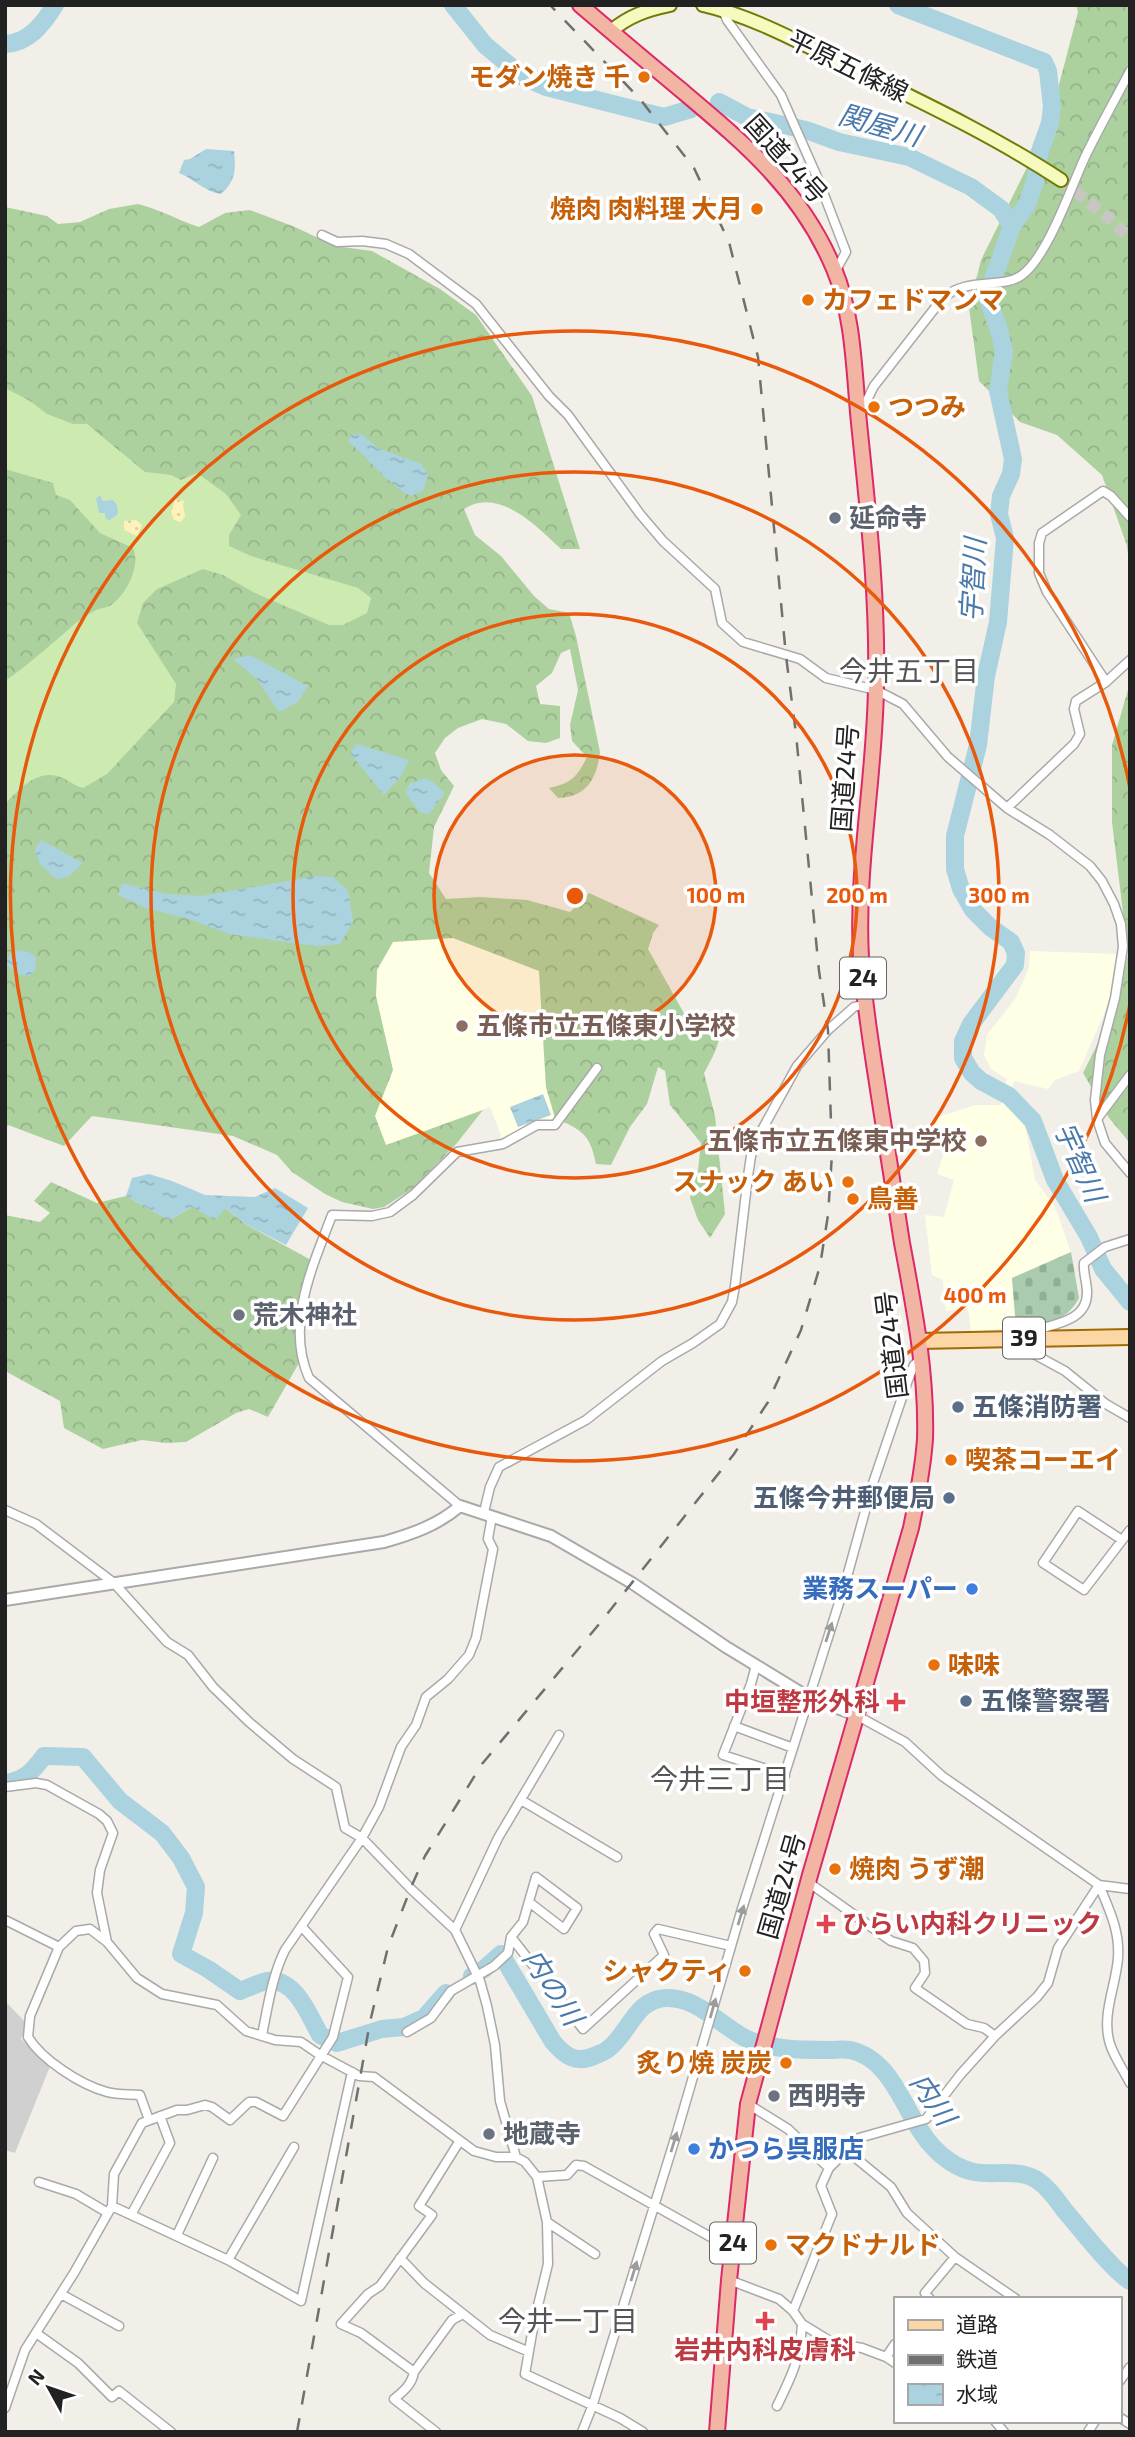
<svg xmlns="http://www.w3.org/2000/svg" width="1135" height="2437" font-family="'Exo 2','Noto Sans JP',sans-serif">
<style>
.education{fill:#ffffe5}
.religious{fill:#d0d0d0}
.grass{fill:#cdebb0}
.forest{fill:url(#forest-crowns)}
.sand{fill:url(#sand-dots)}
.cemetery{fill:url(#cemetery-stones)}
.water{fill:url(#water-ripples)}
.lines{fill:none;stroke-linecap:round;stroke-linejoin:round}
.river{stroke:#aad3df;stroke-width:18}
.secondary-tunnel{stroke:#c8c6c1;stroke-width:12;stroke-dasharray:12 6;stroke-linecap:butt}
.minor-casing{stroke:#a9a9a9;stroke-width:11}
.tertiary-casing{stroke:#a9a9a9;stroke-width:14}
.secondary-casing{stroke:#707d05;stroke-width:16}
.primary-casing{stroke:#a06b00;stroke-width:18}
.trunk-casing{stroke:#dc2a67;stroke-width:18}
.minor{stroke:#fff;stroke-width:8}
.tertiary{stroke:#fff;stroke-width:10}
.secondary{stroke:#f7fabf;stroke-width:12}
.primary{stroke:#fcd6a4;stroke-width:14}
.trunk{stroke:#f2b4a3;stroke-width:14}
.rail{stroke:#707070;stroke-width:2.5;stroke-dasharray:14 14;stroke-linecap:butt}
.oneway{fill:#9c9c9c}
.ring{fill:none;stroke:#e8590c;stroke-width:3.5}
.food-dot{fill:#e8710a;stroke:#fff;stroke-width:2.5}
.worship-dot{fill:#6b7280;stroke:#fff;stroke-width:2.5}
.education-dot{fill:#8d6e63;stroke:#fff;stroke-width:2.5}
.service-dot{fill:#5c6f8a;stroke:#fff;stroke-width:2.5}
.shop-dot{fill:#3f7fe0;stroke:#fff;stroke-width:2.5}
.health-dot{fill:#e0444e;stroke:#fff;stroke-width:2.5}
.labels{text-anchor:middle;stroke-width:7;stroke-linejoin:round;paint-order:stroke}
.shield{fill:#fff;stroke:#646464;stroke-width:2}
.shield-label{font-size:24px;font-weight:bold;fill:#222}
.street-label{font-size:26px;fill:#222;stroke:#fff}
.food-label{font-size:26px;font-weight:bold;fill:#c56008;stroke:#fff;text-anchor:start}
.worship-label{font-size:26px;font-weight:bold;fill:#5b616d;stroke:#fff;text-anchor:start}
.education-label{font-size:26px;font-weight:bold;fill:#785e54;stroke:#fff;text-anchor:start}
.service-label{font-size:26px;font-weight:bold;fill:#4e5e75;stroke:#fff;text-anchor:start}
.shop-label{font-size:26px;font-weight:bold;fill:#366cbe;stroke:#fff;text-anchor:end}
.health-label{font-size:26px;font-weight:bold;fill:#be3a42;stroke:#fff;text-anchor:end}
.water-label{font-size:28px;font-style:italic;fill:#4a7aab;stroke:#fff}
.neighbourhood-label{font-size:28px;fill:#555;stroke:#fff}
.centre{fill:#e8590c;stroke:#fff;stroke-width:3.5}
.ring-label{font-size:21px;text-anchor:middle;font-weight:bold;fill:#e8590c;stroke:#fff;stroke-width:7;stroke-linejoin:round;paint-order:stroke}
</style>
<defs>
<pattern id="forest-crowns" width="20" height="18" patternUnits="userSpaceOnUse" patternTransform="scale(1.75)"><rect width="20" height="18" fill="#add19e"/><path d="M2 6a3 3 0 1 1 6 0M12 15a3 3 0 1 1 6 0" fill="none" stroke="#95b388"/></pattern>
<pattern id="sand-dots" width="8" height="8" patternUnits="userSpaceOnUse" patternTransform="scale(1.75)"><rect width="8" height="8" fill="#fff1ba"/><path d="M2 2h.1M6 6h.1" fill="none" stroke="#dacea0" stroke-width="1.8" stroke-linecap="round"/></pattern>
<pattern id="cemetery-stones" width="16" height="16" patternUnits="userSpaceOnUse" patternTransform="scale(1.75)"><rect width="16" height="16" fill="#aacbaf"/><path d="M2 7V4a2 2 0 0 1 4 0v3zM10 15v-3a2 2 0 0 1 4 0v3z" fill="#92ae96"/></pattern>
<pattern id="water-ripples" width="26" height="14" patternUnits="userSpaceOnUse" patternTransform="scale(1.75)"><rect width="26" height="14" fill="#aad3df"/><path d="M2 4q2-2 4 0t4 0M15 11q2-2 4 0t4 0" fill="none" stroke="#92b5bf"/></pattern>
</defs>
<rect width="100%" height="100%" fill="#f2efe9"/>
<!-- education -->
<path class="education" d="M453 938 539 971 546 1087 555 1118 502 1138 490 1107 386 1146 375 1116 393 1070 376 996 377 970 393 942Z
M1030 951 1118 954 1110 1000 1079 1071 1055 1080 1048 1089 1014 1081 1007 1106 1020 1119 1026 1130 1035 1180 1055 1207 1071 1252 1012 1278 1016 1327 971 1332 968 1308 946 1311 943 1280 932 1275 925 1215 944 1217 954 1180 937 1174 946 1147 943 1143 927 1140 935 1118 975 1105H1001L1007 1079 991 1069 984 1055 987 1035 1015 999 1029 968Z"/>
<!-- religious -->
<path class="religious" d="M5 2001 27 2024 21 2039 51 2064 15 2153 5 2150Z"/>
<!-- grass -->
<path class="grass" d="M5 359 142 416 377 595V617L192 688 94 804 5 839Z"/>
<!-- forest -->
<path class="forest" d="M1076 5H1130V572L1127 546 1102 475 1057 435 1020 422 979 381 969 308 981 260 1049 123 1078 12Z
M138 204C159 209 178 220 199 227L225 213 250 210 295 227 335 246 372 251 440 289 476 315 532 396 580 549H561C537 527 499 486 464 509L475 535 501 556 534 596 549 609 569 613 576 636 600 752C597 778 587 797 558 798L549 788C572 783 577 777 587 757L572 741 570 725 578 690 570 649 561 653 552 673 536 686 540 704 560 706V738L546 743 528 741 506 724 482 719 458 728 445 738 435 753 441 770 454 786 434 827 429 873 446 899 480 897 527 900 570 912 589 893 659 925 653 933 648 949 690 1024 712 1015 720 1018C723 1039 714 1055 704 1073L715 1116 725 1214 710 1238 698 1220 690 1198 698 1170 701 1143 670 1105 665 1071 658 1067 647 1104 630 1127 611 1165 596 1164C590 1133 581 1130 555 1118L546 1087 539 971 453 938 393 942 377 970 376 996 393 1070 375 1116 386 1145 483 1110 457 1143 412 1189 384 1207 373 1209 342 1202 325 1194 292 1172 277 1155 233 1136 92 1116 64 1146 8 1125 5 1129V804C18 790 36 770 57 776 66 778 73 785 83 788L107 774 174 702 176 684 137 623 143 603 157 589 203 569 223 575 255 593 329 625H343L367 613 371 598 358 588 251 556 229 546V535L241 515 226 494 197 473 181 480 171 475 145 472 87 424H73L47 414 30 401 5 388V207L47 216 58 224 80 222 109 209Z
M5 469 53 483 56 495 70 500 100 533 133 548C141 565 127 594 111 605 107 608 101 608 96 610 87 615 76 622 69 629 47 648 29 664 5 681Z
M1130 683V1143L1109 1118 1083 1073 1117 1005 1128 954 1112 822V745Z
M51 1182 97 1203 126 1196 169 1220 192 1207 225 1208 247 1225 311 1260 297 1308 296 1344 299 1363 268 1417 249 1409 236 1413 186 1442 166 1443 142 1440 103 1449 64 1428 60 1401 5 1371V1215L40 1222 50 1213 34 1201Z"/>
<!-- sand -->
<path class="sand" d="M175 499 184 501 183 506 185 516 181 522 174 520 171 512Z
M136 520 142 525 137 536 124 530V521Z"/>
<!-- cemetery -->
<path class="cemetery" d="M1071 1252 1079 1298C1065 1325 1043 1322 1016 1327L1012 1278Z"/>
<!-- water -->
<path class="water" d="M206 149 234 151C236 169 236 181 221 194 205 192 194 179 179 173L184 160 190 159Z
M361 434 378 448 421 464 428 475 423 491 411 496C386 483 370 459 348 441L351 435Z
M100 496 103 501 113 500 117 505 118 514 110 520 106 519 105 513H99L96 498Z
M250 655 308 686 298 702 279 712 257 679 233 659Z
M357 744 409 760 401 776 384 795 350 753Z
M425 778 433 782 445 793 428 815 419 811 406 794 409 784Z
M41 840 83 863 68 877 56 879 39 863 35 849Z
M316 876 333 877 348 891 353 922 340 944 317 946 229 934 189 919 146 908 118 895 122 883 167 894 202 896Z
M14 950 29 952 36 957 35 971 29 976 17 974 5 963Z
M543 1094 551 1115 518 1127 510 1107Z
M149 1174 172 1181 205 1195 255 1197 275 1188 308 1208 286 1245 247 1225 225 1208 215 1220 192 1207 169 1220 126 1196 132 1178Z"/>
<g class="lines">
<!-- river -->
<path class="river" d="M453 5 485 45 523 77 546 87 664 117 691 109
M898 5 1044 62 1048 71 1052 107 1050 123 1039 154 1035 182 1026 206 1012 226 987 296 999 330 1004 351 998 391 1013 459 1011 474 1001 496 999 514 1005 538 998 622 986 676 978 745 955 836V869L961 889 973 910 990 927 1011 942 1016 953 1015 965 971 1024 963 1041V1058L972 1073 981 1081 1009 1096 1033 1121 1055 1180 1089 1237 1103 1269 1130 1302
M5 44C29 43 43 24 55 5
M719 102 747 117 806 130 839 142 909 157 971 187 1001 209 1012 226
M5 1783C24 1781 33 1771 44 1756L83 1757 120 1801 162 1833 181 1858 196 1887 194 1913 181 1954 208 1969 240 1991C248 1988 258 1983 267 1981 295 1977 309 2015 320 2035L337 2043 382 2029 404 2027 424 2018 446 1993
M472 1976 484 1969 501 1954 553 2042C565 2056 576 2064 594 2056 598 2054 605 2052 608 2049 629 2034 635 1999 666 1998 697 1997 719 2024 745 2038 770 2050 802 2050 829 2050 836 2050 843 2049 850 2050 895 2059 905 2119 934 2148 944 2159 959 2169 974 2172 995 2176 1017 2168 1037 2180 1049 2188 1056 2199 1065 2211 1081 2229 1111 2269 1130 2281"/>
<!-- secondary-tunnel -->
<path class="secondary-tunnel" d="M1061 180 1111 220 1130 238"/>
<!-- minor casing -->
<g class="minor-casing">
<path id="minor" d="M723 10 727 20 781 95 818 179 846 252 835 272
M322 235 337 242 362 241 386 244 409 254 476 304 549 396 568 415 640 514 663 541 715 589 722 623 743 642 800 659 826 678 876 690 903 704 948 757 1007 808 1050 835 1090 866 1102 881 1114 904 1121 924 1123 947 1115 998 1100 1055 1095 1100 1097 1119 1105 1143 1130 1173
M860 414 874 386 942 299C966 276 1002 290 1022 275 1048 256 1071 187 1085 157 1099 128 1115 100 1130 71
M1130 517 1111 496 1103 491 1042 533 1039 543V573L1047 592 1106 682 1130 660
M1007 808 1074 744 1080 734 1074 709 1076 701 1106 682
M1097 1119 1130 1075
M1022 1338 1032 1353 1065 1371 1106 1404 1130 1418
M1032 1338 1036 1330C1056 1324 1088 1320 1087 1292 1087 1282 1083 1273 1084 1263L1105 1247 1130 1239
M460 1506 309 1378C285 1325 313 1265 332 1215L372 1216 390 1212 413 1195 457 1152 503 1144 537 1125H555L597 1068
M5 1510 36 1524 114 1583 167 1642 188 1655 213 1687 249 1722 293 1759 336 1787 345 1828 362 1838 411 1889 455 1930 480 1981 487 2006 495 2045 500 2101 516 2157
M484 1512 490 1487 499 1467 586 1420 662 1361 693 1343 720 1324 732 1302 735 1286 748 1176 751 1156 757 1139 797 1066 828 1030 854 1007 865 1004
M1122 1540 1078 1511 1043 1563 1084 1590 1130 1530
M756 1665 751 1684 723 1755 785 1775
M856 1715 905 1742 942 1776 1099 1885 1130 1889
M734 1726 793 1748
M5 1787 36 1783 47 1785 99 1814 107 1821 113 1833 100 1870 97 1893 107 1942
M521 1800 617 1857
M1099 1885C1109 1909 1120 1931 1118 1958 1116 1986 1101 2015 1110 2044 1114 2057 1124 2071 1130 2083
M5 1920 59 1947 76 1931 90 1929 107 1942 137 1978 162 1994 217 2005 246 2031 275 2040 301 2042 320 2055 359 2076 374 2077 474 2151 496 2157H516L525 2162 537 2177 547 2222 548 2264 534 2322 525 2374 620 2418 643 2432
M455 1930 498 1838 559 1735
M511 1937 583 2029 664 1955 654 1934 658 1929 731 1946
M59 1947 30 2016 28 2037C42 2060 81 2085 107 2092 118 2095 129 2094 140 2095L149 2120
M407 2032 431 2018 451 1991 494 1966 508 1953 511 1937 523 1922 536 1877 577 1908 564 1929 529 1902
M262 2035C268 2006 272 1976 285 1950L362 1838 379 1807 401 1747 416 1725 426 1697 448 1679 469 1655 476 1638 493 1549 488 1539 492 1516
M995 2036 1037 1997 1048 1983 1058 1948 1099 1885
M748 2104 788 2129 829 2168
M846 2150 891 2187 907 2213 955 2257 1016 2299
M537 2177 567 2175 576 2165 584 2166 732 2249
M39 2182 76 2194 108 2213
M112 2206 228 2260 301 2301 352 2072
M131 2215 170 2143 160 2116
M547 2222 595 2254
M177 2235 213 2158
M400 2258 424 2283 490 2335 527 2351
M228 2260 294 2147
M729 2280 779 2299 793 2311 802 2324 833 2343 862 2348 886 2357 895 2363
M61 2294 119 2326
M930 2299 925 2293 955 2257
M793 2311 832 2214 821 2186 829 2168 859 2138 926 2119 960 2075 995 2036 984 2028 967 2024 915 1988 925 1973 924 1961 913 1948 891 1941 808 1882
M36 2333 78 2363 112 2397 119 2391 171 2432
M886 2357 895 2344
M414 2372 361 2333 341 2324 368 2294 380 2286 432 2215 419 2206 459 2142
M1119 2382 1130 2367
M777 2406C792 2375 800 2360 802 2324
M5 2408 25 2350 74 2273 112 2206 114 2174 142 2123 177 2110H187L205 2105 212 2107 230 2120 249 2102H256L283 2116 333 2037 348 1977 302 1927
M1119 2417 1130 2424
M995 2421 1004 2432
M436 2432 394 2399C404 2391 412 2384 414 2372L452 2320 463 2314
M582 2432 592 2407 677 2132 741 1912 845 1584 872 1486 908 1380 914 1365 921 1358
M1088 2432 1095 2421"/>
</g>
<!-- tertiary casing -->
<g class="tertiary-casing">
<path id="tertiary" d="M5 1600 384 1542C412 1534 438 1525 460 1506L551 1536 632 1583 726 1647 808 1697 856 1715"/>
</g>
<!-- secondary casing -->
<g class="secondary-casing">
<path id="secondary" d="M703 5C755 17 802 44 850 67 922 102 994 136 1061 180
M611 31C629 16 646 10 670 5"/>
</g>
<!-- primary casing -->
<g class="primary-casing">
<path id="primary" d="M919 1341 1130 1337"/>
</g>
<!-- trunk casing -->
<g class="trunk-casing">
<path id="trunk" d="M580 5C614 34 647 62 681 90 745 144 801 190 834 269 854 316 854 373 859 423 868 511 878 598 876 686 875 777 856 867 861 958 864 1004 872 1050 879 1096 887 1145 894 1194 902 1243 914 1307 927 1373 925 1439 923 1469 917 1499 911 1528L810 1875 748 2104 729 2280 717 2432"/>
</g>
<!-- minor -->
<use href="#minor" class="minor"/>
<!-- tertiary -->
<use href="#tertiary" class="tertiary"/>
<!-- secondary -->
<use href="#secondary" class="secondary"/>
<!-- primary -->
<use href="#primary" class="primary"/>
<!-- trunk -->
<use href="#trunk" class="trunk"/>
<!-- rail -->
<path class="rail" d="M297 2432 370 2022 388 1947 412 1885 425 1856 482 1764 600 1623 734 1454 768 1402 801 1330 820 1266 828 1215 832 1154 828 1030 819 971 796 734 786 656 758 357 729 242 694 168 640 99 550 5"/>
</g>
<!-- one-way arrows -->
<defs><path id="oneway-solid" d="M-6-.8H1V-3.2L6.5 0L1 3.2V.8H-6Z" transform="scale(1.75)"/></defs>
<g class="oneway">
<use href="#oneway-solid" transform="translate(829 1632) rotate(-72)"/>
<use href="#oneway-solid" transform="translate(741 1915) rotate(-73)"/>
<use href="#oneway-solid" transform="translate(713 2008) rotate(-74)"/>
<use href="#oneway-solid" transform="translate(674 2142) rotate(-73)"/>
<use href="#oneway-solid" transform="translate(634 2271) rotate(-73)"/>
</g>
<!-- distance rings -->
<circle cx="575" cy="896" r="141" fill="#e8590c" fill-opacity=".12"/>
<g class="ring">
<circle cx="575" cy="896" r="141"/>
<circle cx="575" cy="896" r="282"/>
<circle cx="575" cy="896" r="424"/>
<path d="M1130 1004A565 565 0 1 1 1130 788"/>
</g>
<!-- markers -->
<g class="food-dot">
<circle cx="644" cy="77" r="7"/>
<circle cx="757" cy="209" r="7"/>
<circle cx="808" cy="300" r="7"/>
<circle cx="874" cy="407" r="7"/>
<circle cx="848" cy="1182" r="7"/>
<circle cx="853" cy="1199" r="7"/>
<circle cx="951" cy="1460" r="7"/>
<circle cx="934" cy="1665" r="7"/>
<circle cx="835" cy="1869" r="7"/>
<circle cx="745" cy="1971" r="7"/>
<circle cx="786" cy="2063" r="7"/>
<circle cx="771" cy="2245" r="7"/>
</g>
<g class="worship-dot">
<circle cx="835" cy="518" r="7"/>
<circle cx="239" cy="1315" r="7"/>
<circle cx="774" cy="2096" r="7"/>
<circle cx="489" cy="2134" r="7"/>
</g>
<g class="education-dot">
<circle cx="462" cy="1026" r="7"/>
<circle cx="981" cy="1141" r="7"/>
</g>
<g class="service-dot">
<circle cx="958" cy="1407" r="7"/>
<circle cx="949" cy="1498" r="7"/>
<circle cx="966" cy="1701" r="7"/>
</g>
<g class="shop-dot">
<circle cx="972" cy="1589" r="7"/>
<circle cx="694" cy="2149" r="7"/>
</g>
<g class="health-dot">
<path d="M892.5 1691.5h7v7h7v7h-7v7h-7v-7h-7v-7h7z"/>
<path d="M822.5 1913.5h7v7h7v7h-7v7h-7v-7h-7v-7h7z"/>
<path d="M761.5 2310.5h7v7h7v7h-7v7h-7v-7h-7v-7h7z"/>
</g>
<g class="labels">
<!-- shield labels -->
<g class="shield">
<rect x="840" y="957.5" width="46" height="41" rx="5"/>
<rect x="1003" y="1317.5" width="42" height="41" rx="5"/>
<rect x="710" y="2222.5" width="46" height="41" rx="5"/>
</g>
<g class="shield-label">
<text x="863" y="986">24</text>
<text x="1024" y="1346">39</text>
<text x="733" y="2251">24</text>
</g>
<!-- street labels -->
<g class="street-label">
<text transform="translate(848 66) rotate(26)" y="9">平原五條線</text>
<text transform="translate(786 159) rotate(48)" y="9">国道24号</text>
<text transform="translate(845 778) rotate(-86)" y="9">国道24号</text>
<text transform="translate(892 1345) rotate(-97)" y="9">国道24号</text>
<text transform="translate(782 1886) rotate(-74)" y="9">国道24号</text>
</g>
<!-- food labels -->
<g class="food-label">
<text x="630" y="86" text-anchor="end">モダン焼き 千</text>
<text x="743" y="218" text-anchor="end">焼肉 肉料理 大月</text>
<text x="822" y="309">カフェドマンマ</text>
<text x="888" y="416">つつみ</text>
<text x="834" y="1191" text-anchor="end">スナック あい</text>
<text x="867" y="1208">鳥善</text>
<text x="965" y="1469">喫茶コーエイ</text>
<text x="948" y="1674">味味</text>
<text x="849" y="1878">焼肉 うず潮</text>
<text x="731" y="1980" text-anchor="end">シャクティ</text>
<text x="772" y="2072" text-anchor="end">炙り焼 炭炭</text>
<text x="785" y="2254">マクドナルド</text>
</g>
<!-- worship labels -->
<g class="worship-label">
<text x="849" y="527">延命寺</text>
<text x="253" y="1324">荒木神社</text>
<text x="788" y="2105">西明寺</text>
<text x="503" y="2143">地蔵寺</text>
</g>
<!-- education labels -->
<g class="education-label">
<text x="476" y="1035">五條市立五條東小学校</text>
<text x="967" y="1150" text-anchor="end">五條市立五條東中学校</text>
</g>
<!-- service labels -->
<g class="service-label">
<text x="972" y="1416">五條消防署</text>
<text x="935" y="1507" text-anchor="end">五條今井郵便局</text>
<text x="980" y="1710">五條警察署</text>
</g>
<!-- shop labels -->
<g class="shop-label">
<text x="958" y="1598">業務スーパー</text>
<text x="708" y="2158" text-anchor="start">かつら呉服店</text>
</g>
<!-- health labels -->
<g class="health-label">
<text x="880" y="1711">中垣整形外科</text>
<text x="842" y="1933" text-anchor="start">ひらい内科クリニック</text>
<text x="765" y="2359" text-anchor="middle">岩井内科皮膚科</text>
</g>
<!-- water labels -->
<g class="water-label">
<text transform="translate(880 125) rotate(16)" y="10">関屋川</text>
<text transform="translate(973 580) rotate(-87)" y="10">宇智川</text>
<text transform="translate(1080 1162) rotate(66)" y="10">宇智川</text>
<text transform="translate(553 1987) rotate(57)" y="10">内の川</text>
<text transform="translate(933 2099) rotate(56)" y="10">内川</text>
</g>
<!-- neighbourhood labels -->
<g class="neighbourhood-label">
<text x="909" y="681">今井五丁目</text>
<text x="720" y="1789">今井三丁目</text>
<text x="568" y="2331">今井一丁目</text>
</g>
</g>
<circle cx="575" cy="896" r="10" class="centre"/>
<g class="ring-label">
<text x="716" y="903">100 m</text>
<text x="857" y="903">200 m</text>
<text x="999" y="903">300 m</text>
<text x="975" y="1303">400 m</text>
</g>
<!-- border -->
<rect width="1135" height="2437" fill="none" stroke="#222222" stroke-width="14"/>
<!-- legend -->
<rect x="894" y="2297" width="228" height="126" fill="#ffffff" stroke="#a7a7a7" stroke-width="2"/>
<rect x="908" y="2320" width="35" height="10" fill="#fcd6a4" stroke="#a7a7a7" stroke-width="2"/>
<text x="956" y="2332" font-size="21" fill="#222222">道路</text>
<rect x="908" y="2355" width="35" height="10" fill="#707070" stroke="#a7a7a7" stroke-width="2"/>
<text x="956" y="2367" font-size="21" fill="#222222">鉄道</text>
<rect x="908" y="2384" width="35" height="21" fill="url(#water-ripples)" stroke="#a7a7a7" stroke-width="2"/>
<text x="956" y="2402" font-size="21" fill="#222222">水域</text>
<!-- north arrow -->
<g transform="translate(49 2388) rotate(310)" stroke="#ffffff" stroke-width="5" paint-order="stroke">
<path d="M0-5L12 26L0 18L-12 26Z" fill="#222222"/>
<text y="-10" font-size="19" font-weight="bold" text-anchor="middle" fill="#222222">N</text>
</g>
</svg>
